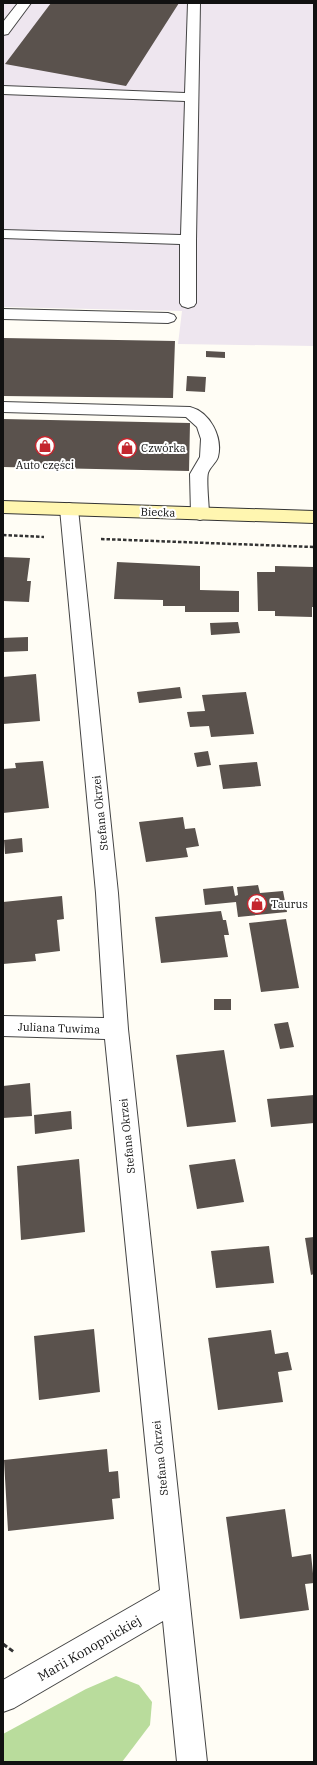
<svg xmlns="http://www.w3.org/2000/svg" width="317" height="1765" font-family="'IBM Plex Serif',serif">
<style>
.industrial{fill:#eee6ef}
.forest{fill:#b9dc9c}
.building{fill:#5a524d}
.lines{fill:none;stroke-linecap:round;stroke-linejoin:round}
.lane-casing{stroke:#444;stroke-width:2}
.street-casing{stroke:#444;stroke-width:2}
.secondary-casing{stroke:#333;stroke-width:2}
.path-far1{stroke:#333;stroke-width:2.5;stroke-dasharray:3.5 2;stroke-linecap:butt}
.path{stroke:#333;stroke-width:3;stroke-dasharray:5 2.5;stroke-linecap:butt}
.lane{fill:#fff;fill-rule:evenodd}
.street{fill:#fff;fill-rule:evenodd}
.secondary{fill:#fff6b0;fill-rule:evenodd}
.labels{text-anchor:middle;stroke-width:4;stroke-linejoin:round;paint-order:stroke}
.poi-label{font-size:11px;fill:#111;stroke:#fff;text-anchor:start}
.street-label{font-size:11px;fill:#111;stroke:#fff}
.near-street-label{font-size:13px;fill:#111;stroke:#fff}
</style>
<rect width="100%" height="100%" fill="#fffdf5"/>
<!-- industrial -->
<path class="industrial" d="M3 3H314V346L178 344 182 311 3 307Z"/>
<!-- forest -->
<path class="forest" d="M116 1676 139 1685 152 1702 150 1725 122 1762H3V1734L86 1689Z"/>
<!-- building -->
<path class="building" d="M51 3H179L126 86 5 64Z
M3 338 175 341 173 398 3 396Z
M206 351 225 352V358L206 357Z
M187 376 206 377 205 392 186 391Z
M3 419 190 423 189 471 3 467Z
M3 557 30 558 27 581H31L29 602 3 601Z
M117 562 200 566V590L239 591V612H185V606H163V600L114 599Z
M275 566 314 567V607H312V617L275 616V611H258L257 572H275Z
M238 622 240 633 211 635 210 623Z
M28 637V651L3 652V638Z
M36 674 40 721 3 724V677Z
M180 687 182 698 139 703 137 692Z
M246 692 254 734 211 737 209 726 190 727 187 712 205 711 202 695Z
M208 751 211 765 197 767 194 753Z
M43 761 49 808 3 813V769L16 768 15 763Z
M257 762 261 786 223 789 219 765Z
M183 817 185 829 195 828 199 846 186 848 188 857 146 862 139 822Z
M22 838 23 852 5 854 4 840Z
M258 885 260 893 283 891 287 912 238 917 236 902 205 905 203 889 233 886 235 896 238 895 237 887Z
M62 896 64 919 57 920 60 951 35 954 36 961 3 964V902Z
M221 911 223 920H226L229 935H224L228 957 161 963 155 917Z
M286 919 299 988 261 992 249 923Z
M214 999H231V1010H214Z
M288 1022 294 1047 280 1049 274 1024Z
M224 1050 236 1122 187 1127 176 1055Z
M30 1083 32 1116 3 1118V1086Z
M314 1095V1123L271 1127 267 1099Z
M71 1111 72 1129 35 1134 34 1115Z
M79 1159 85 1232 21 1240 17 1166Z
M235 1159 244 1202 197 1209 189 1165Z
M314 1237V1274L311 1275 305 1238Z
M269 1246 274 1283 216 1288 211 1251Z
M94 1329 100 1392 39 1400 34 1336Z
M271 1330 275 1354 288 1352 292 1370 278 1372 283 1402 218 1410 208 1338Z
M107 1449 109 1472 118 1471 120 1498 112 1499 114 1519 8 1531 4 1460Z
M285 1509 292 1557 311 1554 314 1583 305 1584 309 1610 240 1619 226 1517Z"/>
<g class="lines">
<!-- lane casing -->
<g class="lane-casing">
<path id="lane" d="M18 3H31L8 34 3 35V22Z
M188 3H200L196 240V303L194 306 188 308 182 306 180 303V244L3 238V230L181 235 185 101 3 94V86L185 93Z
M3 309 168 313 174 315 176 318 174 321 168 323 3 319Z
M3 402 190 407C210 412 223 437 218 457 216 463 210 467 208 473 206 480 209 505 209 514L206 518 200 520 194 518 191 514 190 474 200 457 201 439 197 427 186 417 3 412Z"/>
</g>
<!-- street casing -->
<g class="street-casing">
<path id="street" d="M69 503 75 505 78 509 118 893 128 1029 207 1762H177L163 1621 14 1708 3 1712V1680L160 1590 105 1039 3 1036V1016L104 1018 96 893 60 509 63 505Z"/>
</g>
<!-- secondary casing -->
<g class="secondary-casing">
<path id="secondary" d="M3 501 314 511V523L3 513Z"/>
</g>
<!-- path-far1 -->
<path class="path-far1" d="M3 535 44 537
M101 539 314 547"/>
<!-- path -->
<path class="path" d="M3 1644 14 1652"/>
<!-- lane -->
<use href="#lane" class="lane"/>
<!-- street -->
<use href="#street" class="street"/>
<!-- secondary -->
<use href="#secondary" class="secondary"/>
</g>
<!-- icons -->
<defs>
<g id="shop-ring" transform="scale(1)"><circle r="9.5" fill="#fff" stroke="#c4262e" stroke-width="1.5"/><path d="M-5-2.5h2.3a2.7 3.5 0 0 1 5.4 0H5L5.5 6h-11ZM-1.5-2.5h3a1.5 2.3 0 0 0-3 0Z" fill="#c4262e"/></g>
</defs>
<g fill-rule="evenodd">
<use href="#shop-ring" x="45" y="446"/>
<use href="#shop-ring" x="127" y="448"/>
<use href="#shop-ring" x="257" y="904"/>
</g>
<g class="labels">
<!-- poi labels -->
<g class="poi-label">
<text x="141" y="452">Czwórka</text>
<text x="45" y="469" text-anchor="middle">Auto części</text>
<text x="271" y="908">Taurus</text>
</g>
<!-- street labels -->
<g class="street-label">
<text transform="translate(158 512) rotate(2)" y="4">Biecka</text>
<text transform="translate(100 813) rotate(-96)" y="4">Stefana Okrzei</text>
<text transform="translate(59 1028) rotate(2)" y="4">Juliana Tuwima</text>
<text transform="translate(127 1136) rotate(-96)" y="4">Stefana Okrzei</text>
<text transform="translate(160 1458) rotate(-96)" y="4">Stefana Okrzei</text>
</g>
<!-- near-street labels -->
<g class="near-street-label">
<text transform="translate(89 1648) rotate(-30)" y="5">Marii Konopnickiej</text>
</g>
</g>
<!-- border -->
<rect width="317" height="1765" fill="none" stroke="#111111" stroke-width="8"/>
</svg>
